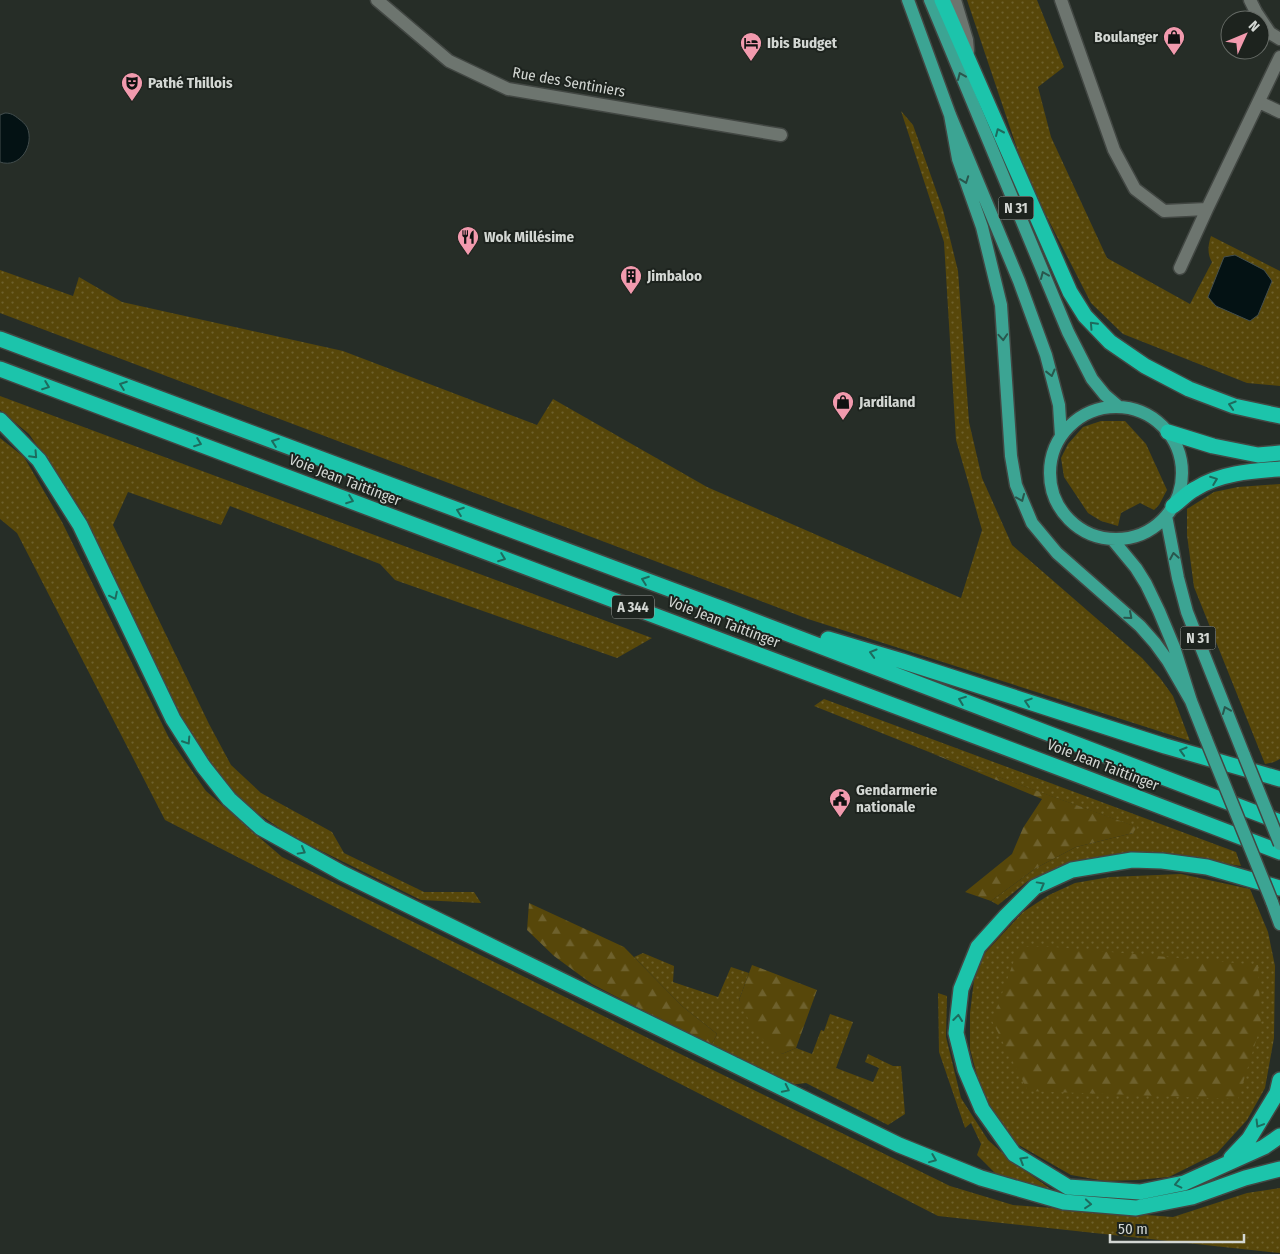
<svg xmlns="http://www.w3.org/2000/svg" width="1280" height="1254" font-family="'Fira Sans Condensed',sans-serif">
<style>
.grass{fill:url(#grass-dots)}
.forest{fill:url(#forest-firs)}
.water{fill:#041214;stroke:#424d4d}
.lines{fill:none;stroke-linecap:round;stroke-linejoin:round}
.minor-casing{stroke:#424743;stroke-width:15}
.primary-casing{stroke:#424743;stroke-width:15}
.motorway-casing{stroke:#424743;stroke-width:18}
.minor{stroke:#6d756f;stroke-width:12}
.primary{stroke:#3ca493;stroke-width:12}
.motorway{stroke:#1cc4ab;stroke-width:15}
.primary-bridge-casing{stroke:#424743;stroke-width:15;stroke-linecap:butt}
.primary-bridge{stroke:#3ca493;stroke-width:12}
.oneway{stroke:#29574d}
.oneway2{stroke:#1d6b5d}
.labels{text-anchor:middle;stroke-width:4;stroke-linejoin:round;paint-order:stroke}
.shield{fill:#1d231e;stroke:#9ca19d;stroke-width:1}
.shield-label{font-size:14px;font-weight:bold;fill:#d3d7d3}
.poi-label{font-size:15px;font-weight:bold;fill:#d3d7d3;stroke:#1d231e;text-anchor:start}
.street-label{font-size:15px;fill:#d3d7d3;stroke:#1d231e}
</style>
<defs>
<pattern id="grass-dots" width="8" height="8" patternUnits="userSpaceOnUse" patternTransform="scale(1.25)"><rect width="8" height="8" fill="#57470a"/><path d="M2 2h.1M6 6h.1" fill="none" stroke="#6e612d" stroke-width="1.8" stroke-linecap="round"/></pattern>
<pattern id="forest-firs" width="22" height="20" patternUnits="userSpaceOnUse" patternTransform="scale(1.25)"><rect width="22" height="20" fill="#57470a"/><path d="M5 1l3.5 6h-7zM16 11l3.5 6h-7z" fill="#6e612d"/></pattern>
</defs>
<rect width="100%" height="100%" fill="#262d27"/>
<!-- grass -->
<path class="grass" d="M967 0H1037L1064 67 1038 87 1051 137 1107 258 1190 304 1212 262C1207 254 1208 245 1211 236L1280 271V386L1247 383 1123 334 1091 303 1027 178Z
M901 111 913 125 943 210 958 271 969 422 982 478 1012 545 1142 658 1160 678 1173 696 1190 741 808 619 0 313V270L73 296 79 277 122 302 343 351 537 425 553 399 707 487 961 598 982 530 956 440 944 242Z
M0 396 652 638 617 658 395 580 380 564 230 506 221 525 128 492 113 525 209 724 231 765 261 793 332 832 344 853 424 892H474L481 903 421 900 291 836 250 808 221 778 185 724 78 505 29 434 0 410Z
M1101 421H1125L1146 444 1167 490 1159 505 1154 510 1140 503 1121 513 1118 526 1101 521 1088 513 1064 477 1061 458 1068 444 1083 427Z
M0 438 24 457 62 522 169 738 206 791 282 857 660 1044 950 1186 1013 1205 1173 1217 1247 1193 1280 1188V1253L938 1216 165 820 17 533 0 519Z
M1280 484V759L1274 762 1265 764 1194 587 1187 535V509L1214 492 1238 487Z
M824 699 1236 852 1241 866 1160 854 1101 856 1075 863 1028 881 998 905 991 901 1036 868 1076 847 1133 833 1136 827 924 750 814 706Z
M1181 874 1250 889 1268 932 1275 966 1274 1038 1265 1088 1247 1120 1217 1153 1169 1177 1137 1180 1105 1181 1071 1175 1017 1144 997 1121 987 1104 979 1083 970 1049V1013L974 980 984 954 1023 912 1049 895 1075 883 1110 877Z
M643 953 674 966 673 982 718 997 731 967 749 973 739 1000 782 1054 796 1048 812 1054 821 1030 824 1031 830 1014 853 1022 836 1068 873 1082 879 1068 865 1062 868 1054 893 1066H901L905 1114 888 1125 806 1083 790 1085 711 1046 717 1034 682 1006 634 957Z
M938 993 947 996 946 1037 961 1098 988 1140 1010 1160 1052 1190 999 1177 977 1155 981 1144 971 1123 965 1128 939 1052Z"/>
<!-- forest -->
<path class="forest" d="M924 750 1137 827 1133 833 1076 847 1036 868 991 901 965 892 1012 854 1023 828 1042 799Z
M529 903 624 947 682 1006 717 1034 711 1046 592 984 554 956 527 930Z
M1019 947H1054L1258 965 1261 1025 1238 1099 1028 1091 992 1021Z
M752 965 817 990 796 1048 782 1054 755 1033 739 1000Z"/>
<!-- water -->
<path class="water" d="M5 113C11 113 14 115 19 119 22 121 25 124 27 127 35 145 20 169 0 162V115Z
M1235 255 1264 270 1272 281 1258 315 1250 321 1216 306 1208 297 1224 257Z"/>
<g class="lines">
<!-- minor casing -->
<g class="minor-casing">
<path id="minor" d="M377 0 449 61 508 89 781 135
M955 0 967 40 968 51
M1061 0 1114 150 1135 189 1164 211 1207 209 1280 57
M1250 0 1256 12 1270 33 1280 39
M1259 102 1280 112
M1180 268 1207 209"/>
</g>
<!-- primary casing -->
<g class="primary-casing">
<path id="primary" d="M908 0 950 115 1019 281 1046 355 1059 405 1061 436
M930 0 1068 332 1092 379 1105 395 1119 407
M950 115 958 159 982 227 1001 305 1011 456 1016 485 1032 523 1057 553 1140 626 1155 643 1168 661 1191 701
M1050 473a66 66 0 1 1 132 0a66 66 0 1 1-132 0Z
M1166 516 1178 578 1187 612 1244 755
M1112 539 1136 568 1146 584 1159 611 1174 647 1191 701 1206 739
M1272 902 1280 924"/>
</g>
<!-- motorway casing -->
<g class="motorway-casing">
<path id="motorway" d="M942 0 1059 267 1070 292 1085 316 1110 342 1145 366 1189 389 1234 406 1280 416
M0 339 723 609 1280 822
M0 369 1081 776 1280 852
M0 420 39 460 80 525 173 719 203 766 229 799 261 828 342 873 489 945 899 1145 981 1178 1064 1202 1136 1208 1192 1197 1245 1178 1280 1169
M1168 432 1213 446 1258 455 1280 453
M1173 506C1180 501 1187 493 1195 489 1220 473 1252 471 1280 469
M828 639 902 661 1165 746 1280 779
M1280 888 1207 867 1162 861 1132 860 1072 870 1035 887 1006 916 978 947 961 989 956 1033 965 1069 982 1109 1014 1154 1068 1187 1140 1192 1184 1183 1264 1147 1280 1136
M1231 1158 1249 1139 1277 1093 1280 1080"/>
</g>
<!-- minor -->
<use href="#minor" class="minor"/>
<!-- primary -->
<use href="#primary" class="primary"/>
<!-- motorway -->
<use href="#motorway" class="motorway"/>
<!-- primary-bridge casing -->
<g class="primary-bridge-casing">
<path id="primary-bridge" d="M1206 739 1272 902
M1244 755 1280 844"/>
</g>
<!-- primary-bridge -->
<use href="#primary-bridge" class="primary-bridge"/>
</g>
<!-- one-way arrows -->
<defs><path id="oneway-chevron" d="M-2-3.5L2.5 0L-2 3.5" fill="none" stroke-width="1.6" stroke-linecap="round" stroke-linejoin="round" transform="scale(1.25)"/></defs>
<g class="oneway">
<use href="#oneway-chevron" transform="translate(961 76) rotate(-113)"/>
<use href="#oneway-chevron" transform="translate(965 180) rotate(70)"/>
<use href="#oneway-chevron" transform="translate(1044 275) rotate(-113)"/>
<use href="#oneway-chevron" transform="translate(1003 337) rotate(86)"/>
<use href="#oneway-chevron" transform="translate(1051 373) rotate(76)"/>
<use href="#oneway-chevron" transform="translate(1021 498) rotate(67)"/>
<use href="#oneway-chevron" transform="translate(1174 556) rotate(-100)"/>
<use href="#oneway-chevron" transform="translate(1129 616) rotate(41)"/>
<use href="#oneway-chevron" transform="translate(1226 710) rotate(-112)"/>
</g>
<g class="oneway2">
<use href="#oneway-chevron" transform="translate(999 132) rotate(-114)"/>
<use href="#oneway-chevron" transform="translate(1093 325) rotate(-133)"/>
<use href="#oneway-chevron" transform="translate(123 385) rotate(-160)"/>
<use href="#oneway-chevron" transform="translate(46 386) rotate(21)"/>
<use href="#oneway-chevron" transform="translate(1232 405) rotate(-163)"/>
<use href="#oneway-chevron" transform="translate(275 442) rotate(-160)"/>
<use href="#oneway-chevron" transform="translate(198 443) rotate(21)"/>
<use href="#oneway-chevron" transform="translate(34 455) rotate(47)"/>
<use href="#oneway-chevron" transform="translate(1214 480) rotate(-21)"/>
<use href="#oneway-chevron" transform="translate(350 500) rotate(21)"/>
<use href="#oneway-chevron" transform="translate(460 511) rotate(-160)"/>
<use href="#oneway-chevron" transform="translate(502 558) rotate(21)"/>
<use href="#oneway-chevron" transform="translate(645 580) rotate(-160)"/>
<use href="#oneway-chevron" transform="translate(114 596) rotate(64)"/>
<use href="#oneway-chevron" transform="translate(873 653) rotate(-164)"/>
<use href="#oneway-chevron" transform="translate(962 700) rotate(-159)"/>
<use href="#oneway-chevron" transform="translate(1028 702) rotate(-162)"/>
<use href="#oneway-chevron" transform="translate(187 741) rotate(57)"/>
<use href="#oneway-chevron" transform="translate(1183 751) rotate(-164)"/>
<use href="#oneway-chevron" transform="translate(302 851) rotate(29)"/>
<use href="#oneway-chevron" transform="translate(1041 885) rotate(-29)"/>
<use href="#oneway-chevron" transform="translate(958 1018) rotate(-83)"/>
<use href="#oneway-chevron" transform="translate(786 1089) rotate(26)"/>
<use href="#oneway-chevron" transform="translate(1259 1124) rotate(121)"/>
<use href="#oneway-chevron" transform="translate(933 1159) rotate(22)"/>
<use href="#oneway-chevron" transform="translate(1023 1160) rotate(-149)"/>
<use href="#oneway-chevron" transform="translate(1178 1184) rotate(167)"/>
<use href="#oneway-chevron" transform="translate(1088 1204) rotate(5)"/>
</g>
<!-- icons -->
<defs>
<g id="shop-pin" transform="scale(1.125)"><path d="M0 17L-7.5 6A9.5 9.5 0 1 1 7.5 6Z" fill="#f29aae" stroke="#1d231e"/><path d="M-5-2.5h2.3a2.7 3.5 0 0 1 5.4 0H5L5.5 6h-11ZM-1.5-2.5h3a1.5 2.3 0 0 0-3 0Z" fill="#111"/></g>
<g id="hotel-pin" transform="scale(1.125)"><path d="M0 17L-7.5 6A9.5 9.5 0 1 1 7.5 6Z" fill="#f29aae" stroke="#1d231e"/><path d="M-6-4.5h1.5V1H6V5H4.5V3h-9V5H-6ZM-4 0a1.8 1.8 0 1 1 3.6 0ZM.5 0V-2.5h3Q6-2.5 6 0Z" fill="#111"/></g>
<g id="theatre-pin" transform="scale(1.125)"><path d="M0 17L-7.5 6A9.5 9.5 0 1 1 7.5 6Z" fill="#f29aae" stroke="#1d231e"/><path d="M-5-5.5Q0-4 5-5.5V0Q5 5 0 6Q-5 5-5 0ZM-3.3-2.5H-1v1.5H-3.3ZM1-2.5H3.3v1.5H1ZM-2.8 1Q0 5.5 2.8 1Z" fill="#111"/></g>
<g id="restaurant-pin" transform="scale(1.125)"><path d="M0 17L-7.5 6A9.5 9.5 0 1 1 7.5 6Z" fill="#f29aae" stroke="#1d231e"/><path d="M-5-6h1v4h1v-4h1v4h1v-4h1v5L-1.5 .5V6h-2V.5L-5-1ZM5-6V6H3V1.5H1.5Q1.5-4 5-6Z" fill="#111"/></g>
<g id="building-pin" transform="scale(1.125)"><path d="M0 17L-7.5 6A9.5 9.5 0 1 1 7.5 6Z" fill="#f29aae" stroke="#1d231e"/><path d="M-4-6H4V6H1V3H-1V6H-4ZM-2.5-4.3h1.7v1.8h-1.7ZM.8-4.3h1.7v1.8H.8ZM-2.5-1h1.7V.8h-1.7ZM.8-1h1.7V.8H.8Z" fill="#111"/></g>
<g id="civic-pin" transform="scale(1.125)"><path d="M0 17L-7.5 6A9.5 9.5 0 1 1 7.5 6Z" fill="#f29aae" stroke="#1d231e"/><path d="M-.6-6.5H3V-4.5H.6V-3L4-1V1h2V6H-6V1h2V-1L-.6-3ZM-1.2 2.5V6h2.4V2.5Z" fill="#111"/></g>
</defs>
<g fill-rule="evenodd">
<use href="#shop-pin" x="1174" y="37"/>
<use href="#hotel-pin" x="751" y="43"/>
<use href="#theatre-pin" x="132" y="83"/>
<use href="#restaurant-pin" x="468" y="237"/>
<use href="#building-pin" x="631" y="276"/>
<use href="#shop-pin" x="843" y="402"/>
<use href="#civic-pin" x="840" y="799"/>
</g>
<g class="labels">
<!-- shield labels -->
<g class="shield">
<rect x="998.5" y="196.5" width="35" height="23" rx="4"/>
<rect x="612" y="595.5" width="42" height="23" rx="4"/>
<rect x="1180.5" y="626.5" width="35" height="23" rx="4"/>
</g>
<g class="shield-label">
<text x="1016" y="213">N 31</text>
<text x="633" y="612">A 344</text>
<text x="1198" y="643">N 31</text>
</g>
<!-- poi labels -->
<g class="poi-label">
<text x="1158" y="42" text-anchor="end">Boulanger</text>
<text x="767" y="48">Ibis Budget</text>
<text x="148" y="88">Pathé Thillois</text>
<text x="484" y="242">Wok Millésime</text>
<text x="647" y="281">Jimbaloo</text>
<text x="859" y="407">Jardiland</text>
<text x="856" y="795">Gendarmerie<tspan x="856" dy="17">nationale</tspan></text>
</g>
<!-- street labels -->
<g class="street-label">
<text transform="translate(569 82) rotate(10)" y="5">Rue des Sentiniers</text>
<text transform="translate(345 480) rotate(21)" y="5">Voie Jean Taittinger</text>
<text transform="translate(724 622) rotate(21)" y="5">Voie Jean Taittinger</text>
<text transform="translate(1103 765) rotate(21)" y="5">Voie Jean Taittinger</text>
</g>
</g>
<!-- north arrow -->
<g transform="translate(1245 35) rotate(46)"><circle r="24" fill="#1d231e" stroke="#666b66"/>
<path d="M0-4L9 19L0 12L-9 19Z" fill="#f29aae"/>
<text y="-8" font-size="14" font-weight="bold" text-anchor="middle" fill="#d3d7d3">N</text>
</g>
<!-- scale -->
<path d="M1110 1234v8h134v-8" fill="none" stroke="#d3d7d3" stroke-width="2.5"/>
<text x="1118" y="1234" font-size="15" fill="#d3d7d3" stroke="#1d231e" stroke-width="4" paint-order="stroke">50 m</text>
</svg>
